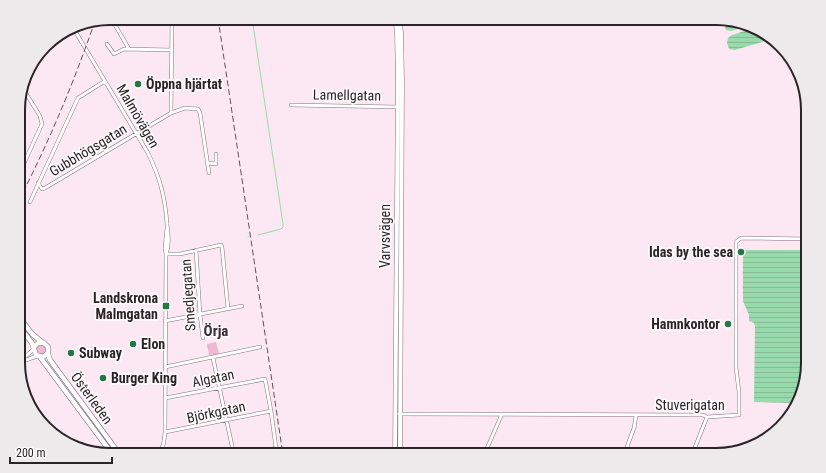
<svg xmlns="http://www.w3.org/2000/svg" width="826" height="473" font-family="'Roboto Condensed',sans-serif">
<style>
.grass{fill:#efb7d2}
.park{fill:url(#park-crowns)}
.water{fill:url(#water-rules)}
.lines{fill:none;stroke-linecap:round;stroke-linejoin:round}
.stream{stroke:#98daac;stroke-width:1}
.minor-casing{stroke:#83727a;stroke-width:4}
.secondary-casing{stroke:#83727a;stroke-width:5}
.primary-casing{stroke:#83727a;stroke-width:5.5}
.minor{stroke:#fff;stroke-width:3}
.secondary{stroke:#fff;stroke-width:4}
.primary{stroke:#fff;stroke-width:4.5}
.rail{stroke:#5f5459;stroke-width:1;stroke-dasharray:6 3;stroke-linecap:butt}
.poi-dot{fill:#257646;stroke:#fffbfd;stroke-width:1.5}
.labels{text-anchor:middle;stroke-width:3.5;stroke-linejoin:round;paint-order:stroke}
.poi-label{font-size:14px;font-weight:bold;fill:#2b2427;stroke:#fffbfd;text-anchor:start}
.street-label{font-size:14px;fill:#2b2427;stroke:#fffbfd}
.neighbourhood-label{font-size:15px;font-weight:bold;fill:#3c2d35;stroke:#fffbfd}
.rim{fill:none;stroke:#2b2427;stroke-width:2}
</style>
<defs>
<pattern id="park-crowns" width="20" height="18" patternUnits="userSpaceOnUse"><rect width="20" height="18" fill="#efb7d2"/><path d="M2 6a3 3 0 1 1 6 0M12 15a3 3 0 1 1 6 0" fill="none" stroke="#cd9db4"/></pattern>
<pattern id="water-rules" width="6" height="5" patternUnits="userSpaceOnUse"><rect width="6" height="5" fill="#98daac"/><path d="M0 2.5h6" fill="none" stroke="#83bb94"/></pattern>
</defs>
<rect width="100%" height="100%" fill="#fce8f2"/>
<!-- grass -->
<path class="grass" d="M36 350a5 5 0 1 1 10 0a5 5 0 1 1-10 0Z"/>
<!-- park -->
<path class="park" d="M216 342 219 354 209 355 207 344Z"/>
<!-- water -->
<path class="water" d="M722 19 747 26 731 31 726 30Z
M754 28 762 30 772 39 735 50 729 49 727 43 728 38 732 35Z
M743 250H808V369L798 403 754 402 755 326 754 323 749 321V315L743 301Z"/>
<g class="lines">
<!-- stream -->
<path class="stream" d="M252 18 283 224V227L281 229 258 235
M248 237 249 236"/>
<!-- minor casing -->
<g class="minor-casing">
<path id="minor" d="M111 18 129 49
M172 24 200 18
M72 26 148 153C160 178 165 196 167 224 168 234 170 244 166 254
M107 44 114 54 124 49 172 50
M291 105 399 107
M171 113 185 108 198 109 200 113 209 173
M208 163 216 164V154
M19 174 42 124 40 116 22 87
M38 183 42 189 45 188 171 113 172 18
M30 202 78 98 105 81
M196 250 200 315 203 338
M166 254H180L221 245 222 247 228 309
M165 321 242 306
M213 358 234 455
M22 359 26 360 37 356
M19 362 34 349
M165 367 260 347
M165 398 265 379 271 411 276 448 250 455
M399 414 703 415 707 417 739 415V392L736 367V242L741 238 808 239
M165 432 271 411
M156 455C164 448 164 442 165 432L166 254 165 248 167 228
M484 455 502 414
M624 455 634 428 636 416
M692 455 707 417"/>
</g>
<!-- secondary casing -->
<g class="secondary-casing">
<path id="secondary" d="M395 18 397 32 398 81 395 455
M399 18 401 32 402 81 400 455"/>
</g>
<!-- primary casing -->
<g class="primary-casing">
<path id="primary" d="M19 317 32 334 42 342
M19 326 32 343 36 355 43 357 48 353V347L44 343H38L34 347
M48 354 50 360 120 455
M40 357 113 455"/>
</g>
<!-- minor -->
<use href="#minor" class="minor"/>
<!-- secondary -->
<use href="#secondary" class="secondary"/>
<!-- primary -->
<use href="#primary" class="primary"/>
<!-- rail -->
<path class="rail" d="M218 18 283 455
M19 200C49 142 74 82 95 21"/>
</g>
<!-- markers -->
<g class="poi-dot">
<circle cx="138" cy="84" r="4"/>
<circle cx="741" cy="252" r="4"/>
<rect x="162" y="302" width="8" height="8" rx="2"/>
<circle cx="728" cy="324" r="4"/>
<circle cx="133" cy="344" r="4"/>
<circle cx="71" cy="353" r="4"/>
<circle cx="103" cy="378" r="4"/>
</g>
<g class="labels">
<!-- poi labels -->
<g class="poi-label">
<text x="146" y="89">Öppna hjärtat</text>
<text x="733" y="257" text-anchor="end">Idas by the sea</text>
<text x="158" y="303" text-anchor="end">Landskrona<tspan x="158" dy="16">Malmgatan</tspan></text>
<text x="720" y="329" text-anchor="end">Hamnkontor</text>
<text x="141" y="349">Elon</text>
<text x="79" y="358">Subway</text>
<text x="111" y="383">Burger King</text>
</g>
<!-- street labels -->
<g class="street-label">
<text transform="translate(347 95) rotate(1)" y="5">Lamellgatan</text>
<text transform="translate(138 116) rotate(60)" y="5">Malmövägen</text>
<text transform="translate(88 150) rotate(-31)" y="5">Gubbhögsgatan</text>
<text transform="translate(385 236) rotate(-90)" y="5">Varvsvägen</text>
<text transform="translate(188 295) rotate(-94)" y="5">Smedjegatan</text>
<text transform="translate(213 378) rotate(-12)" y="5">Algatan</text>
<text transform="translate(92 398) rotate(54)" y="5">Österleden</text>
<text x="690" y="410">Stuverigatan</text>
<text transform="translate(216 412) rotate(-12)" y="5">Björkgatan</text>
</g>
<!-- neighbourhood labels -->
<g class="neighbourhood-label">
<text x="216" y="336">Örja</text>
</g>
</g>
<!-- crop -->
<path d="M0 0H826V473H0ZM110 25H716A85 85 0 0 1 801 110V363A85 85 0 0 1 716 448H110A85 85 0 0 1 25 363V110A85 85 0 0 1 110 25Z" fill="#eeeaec" fill-rule="evenodd"/>
<path class="rim" d="M110 25H716A85 85 0 0 1 801 110V363A85 85 0 0 1 716 448H110A85 85 0 0 1 25 363V110A85 85 0 0 1 110 25Z"/>
<!-- scale -->
<path d="M10 457v6h102v-6" fill="none" stroke="#2b2427" stroke-width="2"/>
<text x="16" y="457" font-size="12" fill="#2b2427" stroke="#fffbfd" stroke-width="3" paint-order="stroke">200 m</text>
</svg>
